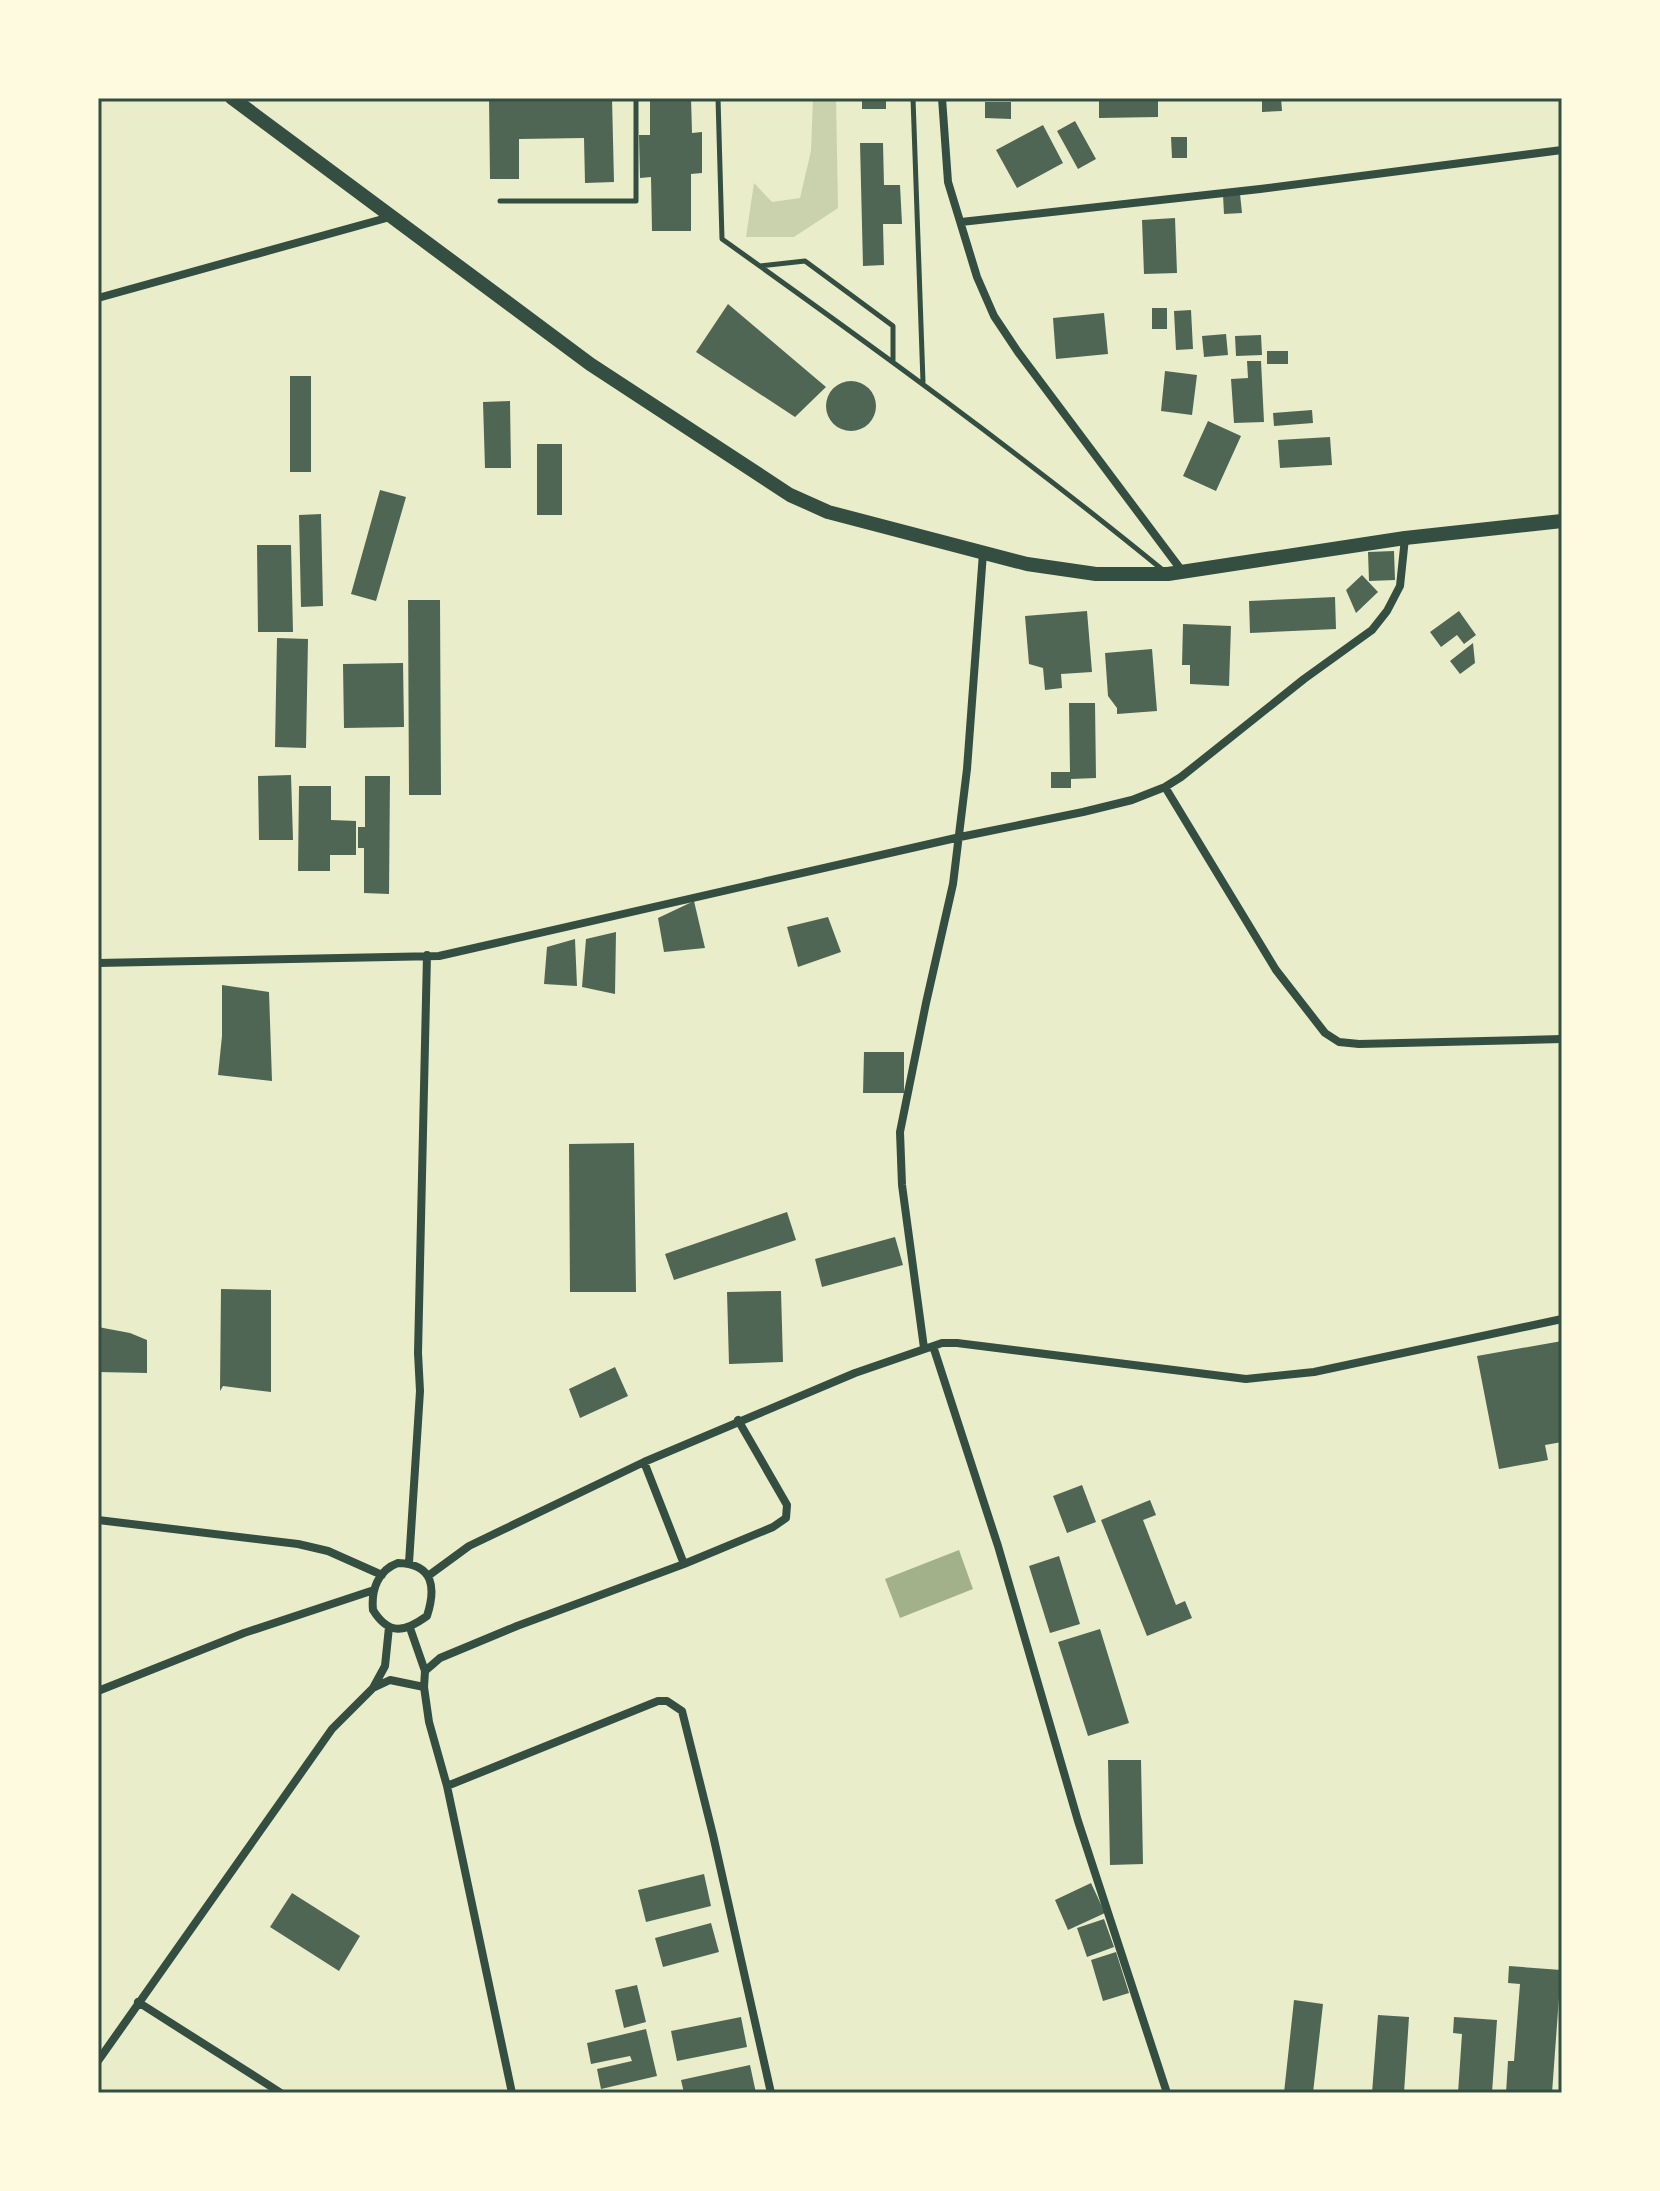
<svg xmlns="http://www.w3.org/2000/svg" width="1660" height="2191" font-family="'DM Sans',sans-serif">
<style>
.green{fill:#cad2ad}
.water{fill:#a3b18a}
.building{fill:#4f6655}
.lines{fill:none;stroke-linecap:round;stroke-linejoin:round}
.service{stroke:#344e41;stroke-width:5}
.minor{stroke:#344e41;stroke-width:8}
.secondary{stroke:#344e41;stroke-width:14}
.neatline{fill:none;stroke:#344e41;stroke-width:3}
</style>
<rect width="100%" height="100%" fill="#e9edc9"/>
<!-- green -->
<path class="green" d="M813 98H836L838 208 794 237H746L754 183 772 202 800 198 811 151Z"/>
<!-- water -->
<path class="water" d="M959 1550 973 1589 900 1618 885 1579Z"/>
<!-- building -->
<path class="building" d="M489 98H612L614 182 585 183 584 138 519 139V179H490Z
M650 98H691L692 133 702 132V173L691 174V231H652L651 177 640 178 639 135H650Z
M862 98H886V109H862Z
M1099 98H1158V117L1099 118Z
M1262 98H1281L1282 111 1262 112Z
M985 102H1011V119L985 118Z
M1075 121 1096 159 1078 169 1057 131Z
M1043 125 1063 163 1017 188 996 150Z
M1171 137H1187V158H1172Z
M860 143H883L884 185H900L902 224H883L884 265 863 266Z
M1240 194 1242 213 1224 214 1223 195Z
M1175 218 1177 273 1144 274 1142 220Z
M728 304 826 387 795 417 696 352Z
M1152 308H1167V329H1152Z
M1191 310 1193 349 1176 350 1174 311Z
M1104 313 1108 354 1056 359 1053 318Z
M1226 334 1228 355 1204 357 1202 336Z
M1261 335 1262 355 1236 356 1235 336Z
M1267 351H1288V364H1267Z
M1247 361H1261L1264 422 1234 423 1231 379 1248 378Z
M1165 371 1197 375 1192 415 1161 411Z
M290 376H311V472H290Z
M826 406a25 25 0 1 1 50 0a25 25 0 1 1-50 0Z
M510 401 511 468H485L483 402Z
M1312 410 1313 423 1274 426 1273 413Z
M1208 421 1241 436 1216 491 1183 476Z
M1330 437 1332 465 1280 468 1278 440Z
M537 444H562V515H537Z
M380 490 406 497 376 601 351 594Z
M321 514 323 606 301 607 299 515Z
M257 545H291L293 632H258Z
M1394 551 1395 580 1369 581 1368 552Z
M1362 575 1378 592 1356 613 1346 590Z
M1335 597 1336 629 1250 633 1249 601Z
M408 600H440L441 795H409Z
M1087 611 1092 672 1061 674 1062 688 1045 690 1043 668 1029 664 1025 616Z
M1459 611 1476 635 1464 644 1457 635 1441 647 1430 632Z
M1183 624 1231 626 1229 686 1190 684V665H1182Z
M277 638 308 639 306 748 275 747Z
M1473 643 1475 663 1460 674 1450 661Z
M1152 649 1157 711 1117 714V708L1108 696 1105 653Z
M403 663 404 727 344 728 343 664Z
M1069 703H1095L1096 778 1071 779V788H1051V772H1070Z
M291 775 293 840H259L258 776Z
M365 776H390L389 894 364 893V848H358V827H365Z
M299 786H331V820L356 821V855H330V871H298Z
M694 901 705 948 664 952 658 918Z
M828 917 841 952 798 967 787 927Z
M616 932 615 994 582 987 586 939Z
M575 939 577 986 544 984 547 947Z
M222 985 269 992 272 1081 218 1075 222 1036Z
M864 1052H904V1093H863Z
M634 1143 636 1292H570L569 1144Z
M787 1212 796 1240 674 1280 665 1254Z
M895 1237 903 1265 822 1287 815 1259Z
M221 1289 271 1290V1392L223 1386 220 1391Z
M781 1291 783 1362 729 1364 727 1292Z
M98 1327 130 1333 147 1340V1373L98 1372Z
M1562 1341V1442L1545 1445 1548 1460 1499 1469 1477 1356Z
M615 1367 628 1396 580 1418 569 1389Z
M1082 1485 1096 1522 1067 1533 1053 1496Z
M1150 1500 1156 1515 1143 1520 1176 1605 1185 1601 1192 1618 1147 1636 1101 1520Z
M1059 1556 1080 1624 1050 1633 1029 1566Z
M1100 1629 1129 1723 1088 1736 1058 1642Z
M1108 1760H1141L1143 1864 1110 1865Z
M704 1874 711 1906 646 1922 638 1890Z
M1091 1883 1105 1913 1068 1930 1055 1900Z
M292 1893 360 1936 339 1971 270 1927Z
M1104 1919 1114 1947 1087 1957 1077 1928Z
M711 1923 719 1952 663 1967 655 1938Z
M1116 1952 1129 1993 1103 2001 1091 1960Z
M1509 1966 1561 1970 1552 2093H1506L1508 2061H1514L1520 1984 1508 1983Z
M637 1985 646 2022 624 2028 615 1990Z
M1294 2000 1323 2004 1313 2093H1284Z
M1378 2015 1409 2017 1404 2093H1372Z
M741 2017 747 2047 677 2061 671 2031Z
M1454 2017 1497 2020 1492 2093H1458L1462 2034 1453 2033Z
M646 2029 657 2076 601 2089 597 2069 632 2061 630 2056 591 2064 587 2043Z
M750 2065 756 2093H684L681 2080Z"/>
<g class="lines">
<!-- service -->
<path class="service" d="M718 98 722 239C872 346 1021 454 1164 571
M913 98 923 382
M500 201H636V98
M760 266 805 261 893 326V360"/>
<!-- minor -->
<path class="minor" d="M942 98 948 182 977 277 994 316 1018 352 1182 571
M961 222 1260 189 1562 150
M98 298 390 217
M1165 787 1276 970 1325 1033 1339 1042 1359 1044 1562 1039
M98 963 439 956 960 837 1083 812 1132 800 1165 787 1181 777 1304 679 1372 630 1387 611 1400 586 1405 538
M933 1346 998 1546 1078 1821 1167 2093
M924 1348 902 1185 900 1132 926 1003 953 884 967 769 983 553
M98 1520 298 1544 328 1551 382 1575
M398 1563C434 1564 436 1588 427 1616 405 1632 389 1636 373 1610 371 1590 378 1570 398 1563Z
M409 1563 420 1391 418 1353 427 955
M684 1564 773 1527 786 1518 787 1505 738 1420
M428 1576 469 1546 644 1462 855 1373 942 1343H957L1246 1379 1314 1372 1562 1319
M410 1628 425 1671 424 1687 429 1722 447 1786 512 2093
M425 1671 440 1658 517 1626 684 1564 644 1462
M373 1688 390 1680 424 1687
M98 1691 244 1633 374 1590
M447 1786 658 1701H667L682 1711 713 1835 771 2093
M138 2002 281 2093
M98 2061 332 1729 373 1688 385 1666 389 1627"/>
<!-- secondary -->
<path class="secondary" d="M232 98 590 364 790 495 828 512 1027 564 1096 574H1168L1405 538 1562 521"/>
</g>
<!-- border -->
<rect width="1660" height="2191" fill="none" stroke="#fefae0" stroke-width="200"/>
<rect x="100" y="100" width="1460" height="1991" class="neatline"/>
</svg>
